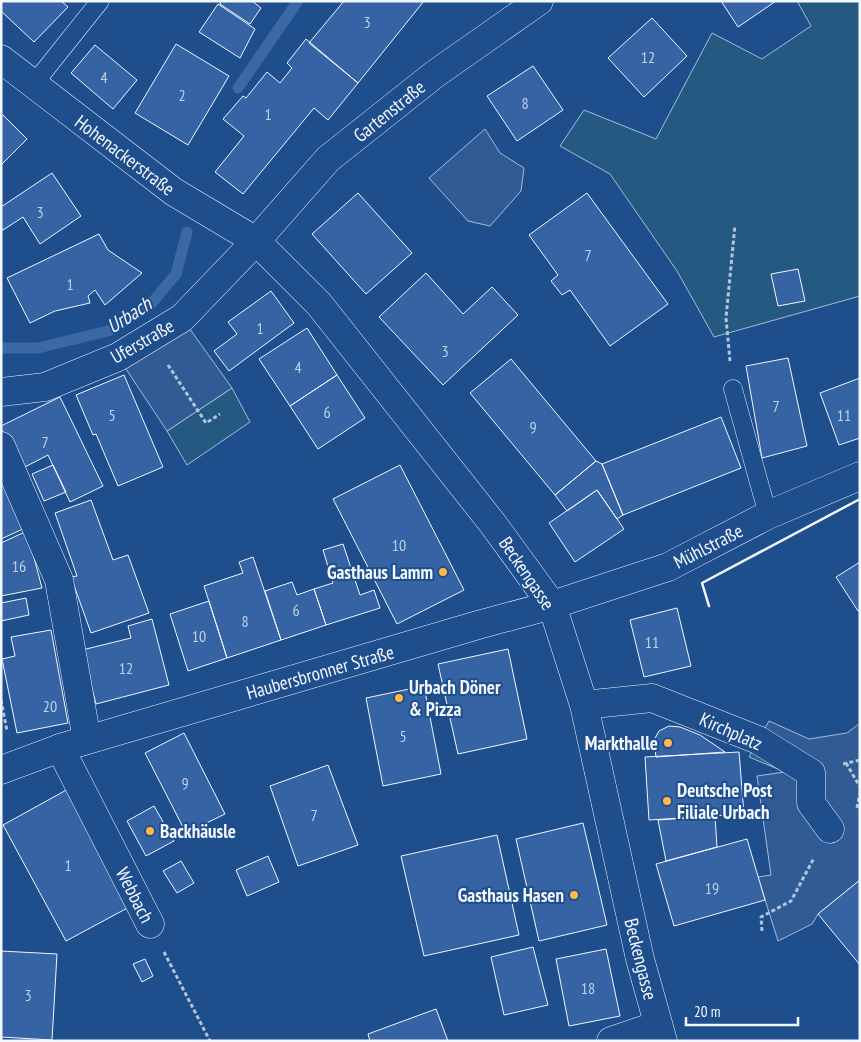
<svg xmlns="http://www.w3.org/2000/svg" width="861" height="1042" font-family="'PT Sans Narrow',sans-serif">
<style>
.green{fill:#245a82;stroke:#a8bbd7}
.parking{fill:#305b95;stroke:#a8bbd7}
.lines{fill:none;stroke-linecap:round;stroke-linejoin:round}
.stream{stroke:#3b69a3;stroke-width:11}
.building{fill:#3563a3;stroke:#f2f6ff}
.lane-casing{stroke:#f2f6ff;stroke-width:19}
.street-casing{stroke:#f2f6ff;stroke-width:29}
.secondary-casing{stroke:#f2f6ff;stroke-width:29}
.path{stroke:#b3c4dc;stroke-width:3;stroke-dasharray:4 2.5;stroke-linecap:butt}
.lane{stroke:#1f4e8c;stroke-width:18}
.street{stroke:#1f4e8c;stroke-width:28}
.secondary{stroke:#1f4e8c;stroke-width:28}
.wall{stroke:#f2f6ff;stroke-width:2.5}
.poi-dot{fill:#ffb74d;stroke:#1f4e8c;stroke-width:2}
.labels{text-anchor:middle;stroke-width:4;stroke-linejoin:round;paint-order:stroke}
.number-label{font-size:16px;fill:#c3d1e8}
.street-label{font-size:19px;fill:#f2f6ff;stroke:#1f4e8c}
.poi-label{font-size:19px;font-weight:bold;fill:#f2f6ff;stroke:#1f4e8c;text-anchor:end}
.water-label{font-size:20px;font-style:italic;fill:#f2f6ff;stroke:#1f4e8c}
</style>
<rect width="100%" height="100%" fill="#1f4e8c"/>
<!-- green -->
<path class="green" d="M797 1H860V296L714 337 677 271 610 174 560 146 584 110 656 139 712 33 762 59 811 26Z
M232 388 250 422 187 465 167 431Z"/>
<!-- parking -->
<path class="parking" d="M485 129 500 153 524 168 521 191 490 226 468 221 429 178Z
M182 318 232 388 167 431 118 357Z
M769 721 809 739 847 733 860 723V880L818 914 812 924 778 941 758 877 771 875 757 776 785 772 749 757Z"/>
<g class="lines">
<!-- stream -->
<path class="stream" d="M238 88 298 1
M1 348H38L108 331 151 304 176 274 187 232"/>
</g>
<!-- building -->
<path class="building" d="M1 1H61L68 7 34 42 1 11Z
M221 1H252L261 8 250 24 220 4Z
M344 1H424L358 83 309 43Z
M721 1H776L738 27Z
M218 4 255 29 240 58 199 32Z
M652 18 687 56 644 97 608 58Z
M306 39 358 83 328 120 314 108 243 194 215 172 244 136 223 119 243 96 246 98 267 72 280 83 292 68 287 63Z
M176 44 229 76 188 145 135 113Z
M95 45 137 80 113 109 71 73Z
M533 66 563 110 517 141 487 96Z
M1 113 27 139 1 165Z
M52 173 81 216 40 244 23 217 3 230 1 227V207Z
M358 193 412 253 366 294 312 234Z
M587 193 668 304 610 346 570 290 562 295 551 281 558 275 529 235Z
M99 234 108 250 142 273 105 305 95 290 88 296 90 303 55 311 30 323 7 278Z
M798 269 805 301 778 306 771 274Z
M426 273 463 314 492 287 518 315 443 385 379 317Z
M271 291 294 323 229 371 214 351 237 334 228 322Z
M307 328 337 375 290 406 259 359Z
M788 358 807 446 762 458 746 366Z
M511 359 596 461 555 495 470 393Z
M124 375 163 467 118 486 96 434 93 435 76 395Z
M337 375 365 418 318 449 290 406Z
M860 378V438L839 445 820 393Z
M60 397 103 486 70 502 48 455 21 469 1 428V426Z
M721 417 741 468 623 515 602 464Z
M596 461 602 464 623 515 617 519 597 490 567 511 555 495Z
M53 465 66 492 44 501 32 474Z
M400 465 464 590 397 624 333 499Z
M1 476 25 528 1 539Z
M597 490 624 529 575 562 549 523Z
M91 500 113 560 128 555 149 613 91 633 71 577 77 576 55 513Z
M27 531 42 588 1 596V543Z
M343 544 360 595 374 590 380 608 326 625 314 589 333 583 323 550Z
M253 557 281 640 227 658 204 586 243 573 239 562Z
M860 562V610L858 611 836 577Z
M292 582 297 595 314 589 326 625 281 640 265 591Z
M26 598 29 615 1 621V603Z
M209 601 227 658 188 671 170 614Z
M677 608 691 666 644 677 630 620Z
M152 619 169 685 96 704 82 650 131 638 128 626Z
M51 630 68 723 17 733 2 659 15 656 11 637Z
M508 649 527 739 458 754 438 664Z
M424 686 441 774 383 786 366 698Z
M669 726 680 727 700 735 725 752 656 757 654 740 659 731Z
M184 733 225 814 186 833 145 753Z
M739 752 744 814 649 820 645 757Z
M328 765 358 845 298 866 270 786Z
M70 788 133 905 66 941 3 825Z
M154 806 174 841 146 856 127 821Z
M715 816 717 847 666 861 658 820Z
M583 823 607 925 539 941 516 839Z
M497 835 519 935 424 956 401 856Z
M747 839 765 900 674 926 656 864Z
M268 856 279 882 247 896 236 870Z
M181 861 194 883 177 893 163 871Z
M860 880V965L818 914Z
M533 947 548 1005 504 1015 491 957Z
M606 949 620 1016 569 1026 556 959Z
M1 951 57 954 52 1040 1 1037Z
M145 959 153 976 142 982 133 964Z
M436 1009 448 1041H370L368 1034Z"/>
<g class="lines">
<!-- lane casing -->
<g class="lane-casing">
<path id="lane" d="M33 85 100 1
M733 389 768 515"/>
</g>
<!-- street casing -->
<g class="street-casing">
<path id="street" d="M1 59 174 192 256 241 319 304 493 524 552 605 584 705 640 959 663 1041
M1 392 45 387 118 357 182 318 256 241 328 159 435 74 539 1
M1 446 59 580 87 740
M584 705 652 698 758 740 811 773V803L830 829
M60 748 150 924
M611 1041 658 1025"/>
</g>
<!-- secondary casing -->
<g class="secondary-casing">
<path id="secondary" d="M1 770 60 748 478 625 552 605 668 567 768 515 860 476"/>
</g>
<!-- path -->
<path class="path" d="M730 361 726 318 735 225
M168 365 206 423 220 414
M1 700 7 731
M846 763 860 787
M843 764 860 760
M857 808 860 793
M762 931 761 917 791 901 814 858
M164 952 210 1041"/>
<!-- lane -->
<use href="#lane" class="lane"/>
<!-- street -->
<use href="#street" class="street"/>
<!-- secondary -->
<use href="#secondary" class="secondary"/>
<!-- wall -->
<path class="wall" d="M709 606 702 583 860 499"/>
</g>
<!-- markers -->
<g class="poi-dot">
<circle cx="443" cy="572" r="5"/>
<circle cx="399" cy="698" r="5"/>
<circle cx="668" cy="743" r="5"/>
<circle cx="667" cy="801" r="5"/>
<circle cx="150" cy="831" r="5"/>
<circle cx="574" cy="895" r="5"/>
</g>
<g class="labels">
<!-- number labels -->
<g class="number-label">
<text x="367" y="28">3</text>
<text x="648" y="63">12</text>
<text x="104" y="83">4</text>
<text x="182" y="101">2</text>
<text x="525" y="109">8</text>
<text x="268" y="120">1</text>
<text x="40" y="218">3</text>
<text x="588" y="261">7</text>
<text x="70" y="290">1</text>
<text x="260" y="334">1</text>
<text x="445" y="357">3</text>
<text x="298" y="373">4</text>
<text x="776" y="412">7</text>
<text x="327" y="418">6</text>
<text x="112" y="421">5</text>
<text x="844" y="421">11</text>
<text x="533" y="433">9</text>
<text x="45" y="448">7</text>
<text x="399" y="551">10</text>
<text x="19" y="572">16</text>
<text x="296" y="616">6</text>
<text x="245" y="627">8</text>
<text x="199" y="642">10</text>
<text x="652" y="648">11</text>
<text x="126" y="674">12</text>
<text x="50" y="712">20</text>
<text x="403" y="742">5</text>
<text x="185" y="789">9</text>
<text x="314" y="821">7</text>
<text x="68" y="871">1</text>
<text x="712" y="894">19</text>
<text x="588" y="994">18</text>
<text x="28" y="1001">3</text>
</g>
<!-- street labels -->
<g class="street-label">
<text transform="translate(389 111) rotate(-39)" y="7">Gartenstraße</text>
<text transform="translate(125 155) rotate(37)" y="7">Hohenackerstraße</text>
<text transform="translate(142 341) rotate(-30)" y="7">Uferstraße</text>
<text transform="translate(708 546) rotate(-27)" y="7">Mühlstraße</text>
<text transform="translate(527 573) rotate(56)" y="7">Beckengasse</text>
<text transform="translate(320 672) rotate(-16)" y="7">Haubersbronner Straße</text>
<text transform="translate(731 731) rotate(24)" y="7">Kirchplatz</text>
<text transform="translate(135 895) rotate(63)" y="7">Webbach</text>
<text transform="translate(641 959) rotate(76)" y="7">Beckengasse</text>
</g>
<!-- poi labels -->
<g class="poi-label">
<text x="433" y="579">Gasthaus Lamm</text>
<text x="409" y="694" text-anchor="start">Urbach Döner<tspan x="409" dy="22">&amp; Pizza</tspan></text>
<text x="658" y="750">Markthalle</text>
<text x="677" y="797" text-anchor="start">Deutsche Post<tspan x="677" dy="22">Filiale Urbach</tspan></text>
<text x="160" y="838" text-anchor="start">Backhäusle</text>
<text x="564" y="902">Gasthaus Hasen</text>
</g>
<!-- water labels -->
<g class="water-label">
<text transform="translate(129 315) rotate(-33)" y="7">Urbach</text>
</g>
</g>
<!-- border -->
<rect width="861" height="1042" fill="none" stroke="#f2f6ff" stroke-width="5"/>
<!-- scale -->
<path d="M686 1017v8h112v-8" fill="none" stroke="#f2f6ff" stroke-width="2.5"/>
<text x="694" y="1017" font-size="15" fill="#f2f6ff" stroke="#1f4e8c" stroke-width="4" paint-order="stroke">20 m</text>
</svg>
